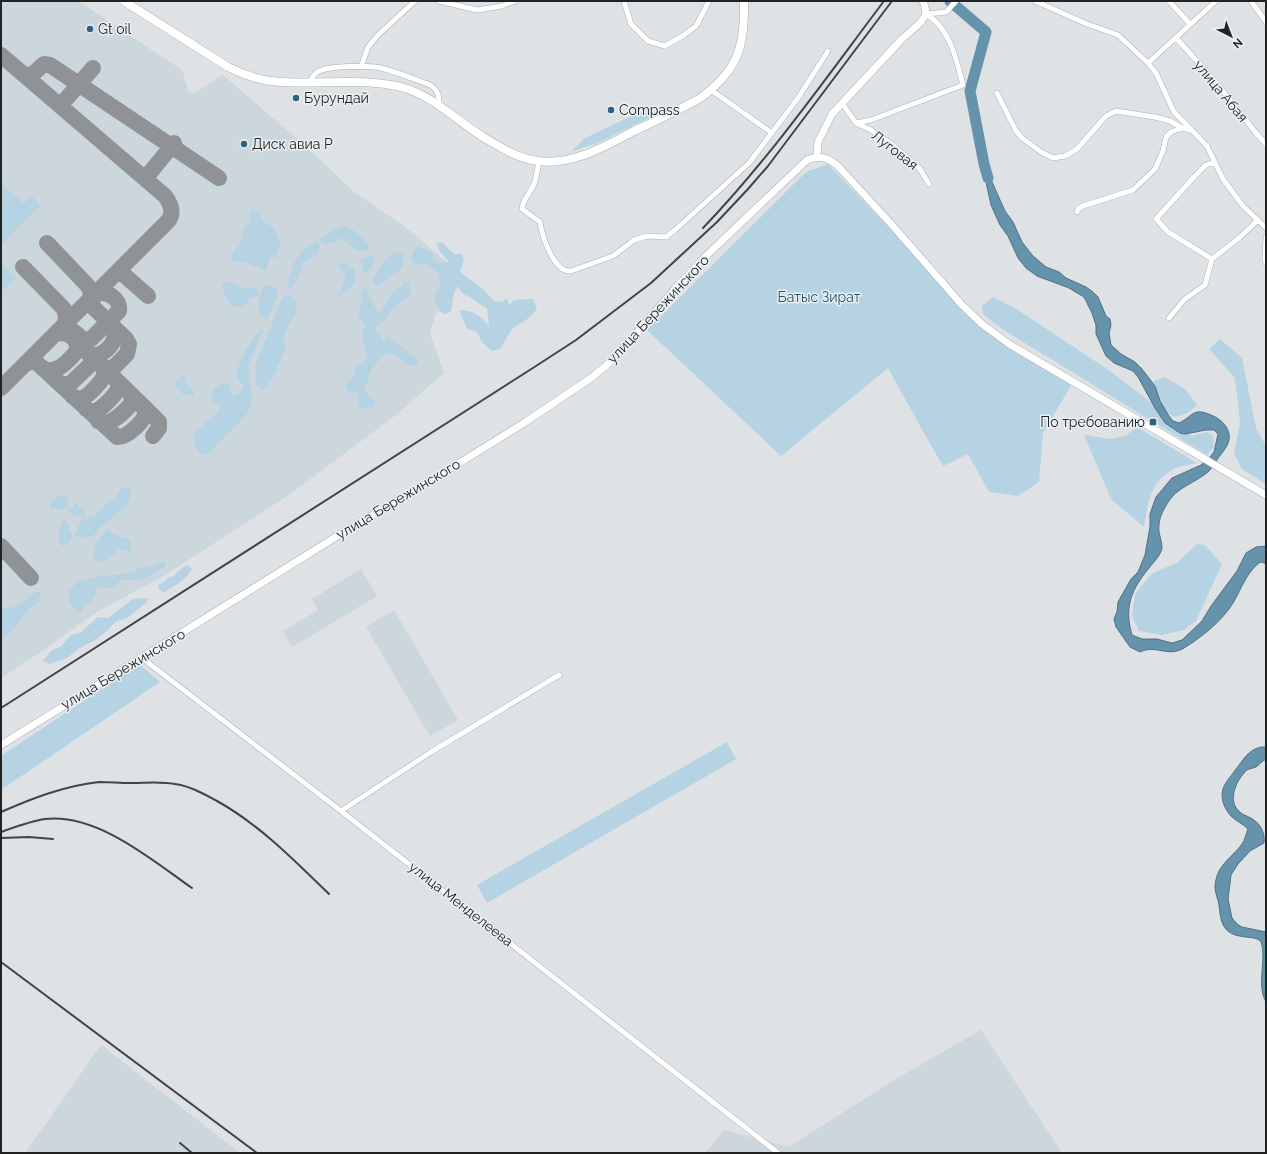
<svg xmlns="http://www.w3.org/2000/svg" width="1267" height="1154" font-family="Raleway,sans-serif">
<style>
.built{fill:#ccd6dd}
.green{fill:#b6d3e4}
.water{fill:#6593ac;stroke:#517183}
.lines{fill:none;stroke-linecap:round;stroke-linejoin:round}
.river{stroke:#6593ac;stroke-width:11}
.taxiway{stroke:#909395;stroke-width:16}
.minor-casing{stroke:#acafb2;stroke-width:6}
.secondary-casing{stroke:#acafb2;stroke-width:8}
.primary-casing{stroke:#acafb2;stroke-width:9}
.minor{stroke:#fff;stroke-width:5}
.secondary{stroke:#fff;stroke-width:7}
.primary{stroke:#fff;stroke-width:8}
.rail{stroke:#424445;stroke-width:2}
.poi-dot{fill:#2d637e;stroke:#ebf0f2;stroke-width:1.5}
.labels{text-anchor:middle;stroke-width:3;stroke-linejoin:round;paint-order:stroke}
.poi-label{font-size:14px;fill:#212223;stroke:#ebf0f2;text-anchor:start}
.street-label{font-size:14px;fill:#212223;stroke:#ebf0f2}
.park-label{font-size:14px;fill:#1a536f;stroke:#ebf0f2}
</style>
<rect width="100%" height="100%" fill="#dee2e5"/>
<!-- built -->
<path class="built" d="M1 1H78L182 70 189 92 194 94 220 76H224L310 150 354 192 404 226 451 266 430 333 444 373 396 415 289 495 160 578 95 613 47 648 1 678Z
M361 569 377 596 292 647 283 631 318 610 312 599Z
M394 610 458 720 430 736 366 627Z
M981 1030 1062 1153H705L724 1130 789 1147 894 1080Z
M101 1045 240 1153H25Z"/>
<!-- green -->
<path class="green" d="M642 111H647L651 117 597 143 571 152 585 138Z
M828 164 990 334 1072 384 1043 433 1039 482 1018 496 989 492 968 454 943 466 925 435 888 368 781 456 647 330 806 172Z
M1 185 24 203 31 196 41 205 1 246Z
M252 209 259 211 263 221 274 228 281 244 276 257 270 258 266 271 242 261H231L233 251 239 246 244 229 250 221V213Z
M343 225C353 229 365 237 369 247L366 251H357L342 238 334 243 324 244 320 240 322 237Z
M316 242 320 245 318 253C312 256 309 261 303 264 302 272 296 284 290 289L287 283 295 261 301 253 303 249Z
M436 242 443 243 455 255 461 253 464 259 460 272 483 289 494 301 502 302 507 298 509 305 514 300 533 299 537 310 526 320 512 329 500 349 492 351 482 342 477 332 467 329 459 310C474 310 479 315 489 326L487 308C481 306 478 303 473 299 464 293 464 297 458 286L454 293 451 312 445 314 438 311 434 297 441 285 438 274 428 264 421 265 412 262 411 256 417 246 432 252 435 260 440 263 449 262 440 252Z
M396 252 402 253 404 261 401 269 390 276 377 286 374 285 372 280 381 265Z
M370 256 375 257V262L367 273 362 270 361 260Z
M1 263 16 278 1 292Z
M345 263 355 269V283L346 292 338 296C342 287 345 281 345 271L339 270 340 264Z
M228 281 244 289 253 287 257 289 259 296 250 298 244 307C229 309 224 297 222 284Z
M404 282H408L410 288V296L390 311 387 318 379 324 374 330 380 335 384 343 386 335 395 342 404 348 407 352 416 357 419 364 408 366 393 353 382 355 369 374 367 385 364 390 376 402 372 408 358 407V391L351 394 347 389 346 384 356 372 355 367 367 359C364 349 365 342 361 332L366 326 358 315 360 308 363 289 366 287 370 298 379 314 394 290 402 287Z
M269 285 276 288 278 294 267 320 259 314 258 306 262 287Z
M289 295 296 303 295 314 284 335 285 349 274 376 262 391 255 382 256 373 255 366 283 296Z
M993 297 1015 308 1107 369 1143 396 1192 436 1206 432 1213 435 1214 447 1207 455 1002 329 983 314 982 306Z
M263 329 249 365V380L252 395 251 407 244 418 215 446 212 452 203 456C196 451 195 444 192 436L206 422 216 416 221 406 214 403 211 397 215 388 224 382 230 385 232 396 240 393 244 384 238 382 236 372 248 346 254 337Z
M1220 339 1242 358 1256 428 1266 446V484L1242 469 1234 453 1240 423 1235 378 1209 349Z
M184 375 186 378 185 382 194 391 193 396 183 394 175 387 176 382Z
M1164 377 1185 389 1197 405 1188 413 1175 417 1166 412 1157 396 1154 381Z
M1137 427 1197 463C1190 465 1179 466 1173 469 1149 484 1148 503 1144 527L1111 499 1084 435 1110 439 1125 436Z
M125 487 130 488C134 504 112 518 101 527 98 530 96 534 92 536 87 540 79 537 74 536L82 519 95 515 110 500 115 498 121 488Z
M62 495H67L68 507 62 510 57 508 53 509 50 507C49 498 56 499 62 495Z
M76 503 80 508 85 509 86 513 84 517C78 516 72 514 67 511L68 509 72 508Z
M62 521H65C69 524 71 526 69 531L72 535C71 542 70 545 62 546 56 540 59 529 62 521Z
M109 529 113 534 129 539 132 545 130 552 118 548 114 555 102 562 94 559C92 547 99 537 109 529Z
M1197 544 1205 545 1222 564 1196 621 1184 630 1162 635 1139 631 1132 616 1135 594 1151 574 1178 562Z
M162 561 166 563 165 567 141 580H121L113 588H98L92 601 85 606 80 614C70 607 69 603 69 591L76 583 98 576 115 575 131 572 141 568 156 566Z
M187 565 192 569C183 584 176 583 164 593L159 590 158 585 166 581 169 577 174 576 178 571Z
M36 592H41L40 599 36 604 29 609 14 629 1 641V605L6 609 14 607Z
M141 598 149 599 145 604 127 618 115 622 109 629 97 639 80 648 67 658 50 664 43 661 51 651 60 647 71 635 81 632 98 617 108 618 133 599Z
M139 664 160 682 1 790V756Z
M727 742 736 759 487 903 477 885Z"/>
<!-- water -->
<path class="water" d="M984 164 1005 211 1013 222 1022 242 1033 256 1046 267 1059 272 1066 278 1086 287 1093 292 1098 297 1106 316 1110 319 1111 325 1109 333 1111 345 1121 354 1135 362 1142 369 1155 386 1160 401 1169 416 1173 421 1179 423C1194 416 1192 407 1211 415 1221 419 1231 428 1229 440 1228 446 1222 453 1218 458 1216 462 1213 467 1209 471 1196 483 1176 487 1167 504 1161 513 1158 522 1159 532 1160 537 1162 543 1162 548 1161 555 1153 563 1149 568 1131 590 1124 607 1132 635L1142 639H1157L1172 643 1182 640 1202 621 1211 606 1237 571 1246 553 1256 547 1266 546V565L1265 563 1260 562C1246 573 1242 588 1233 603 1222 621 1202 637 1184 648 1168 658 1156 644 1140 652L1130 647 1116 627 1114 619 1117 612 1118 602 1131 579 1138 572 1145 555 1150 527V514L1156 497 1172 478 1201 465 1210 457 1214 452 1218 434 1214 430H1206L1185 434 1180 433 1165 423 1155 408 1138 377 1133 371 1114 363 1106 356 1096 334V325L1092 313 1084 297 1069 288 1037 276 1026 268 1018 258 1008 236 1000 225 991 205 986 182Z
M1261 747H1266V759C1262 761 1259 765 1256 767 1253 768 1249 769 1247 770 1237 779 1228 798 1237 809 1242 816 1250 816 1255 821 1262 826 1265 835 1264 843L1250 851 1238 864 1231 875 1228 899 1232 918 1237 924 1242 927 1266 932V1002C1256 985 1267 959 1261 942 1256 934 1235 941 1225 928 1220 921 1220 912 1219 905 1218 899 1215 893 1215 887 1216 865 1231 859 1242 844 1245 840 1246 834 1248 829 1243 824 1236 821 1231 816 1228 813 1226 809 1224 805 1218 788 1227 782 1236 769 1244 759 1248 750 1261 747Z"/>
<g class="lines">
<!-- river -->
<path class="river" d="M950 1 986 32 970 91 984 164 988 178"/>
<!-- taxiway -->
<path class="taxiway" d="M1 55 165 196C171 204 174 212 169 220L1 388
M24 74C34 77 37 69 44 64L50 65 219 178
M60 106 93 68
M148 181 149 174 174 143
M47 243 88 286 91 293 89 301
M23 267 64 309 66 316 65 325
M117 273 123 274 148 296
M94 296 92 302 93 307 126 339 129 344 127 354 114 367 109 369 102 366
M73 331 84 340 91 339 119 311C121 299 107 290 96 294
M88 353 92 355H98C110 350 119 338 113 326
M25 364 33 361 37 363 117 437C127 438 145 421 146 411L139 402 72 337C67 333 61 332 54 335
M43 368C56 376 69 360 77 351V344L74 339
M56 381 65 385 71 383 91 364V357L88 353
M73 397C76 398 79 399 83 398 89 395 105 379 105 373L102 366
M140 403 159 422V428L153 436
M86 409C89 411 91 412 95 411 101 410 119 392 119 386L116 380
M98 421C110 428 124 412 132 403V398L130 394
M1 546 31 578"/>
<!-- minor casing -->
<g class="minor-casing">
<path id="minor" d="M439 1 477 10 502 6 515 1
M624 1 631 24 648 41 665 46 684 35 696 26 709 1
M1035 1 1087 24 1118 35 1148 63 1156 73 1174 112 1207 146 1223 179 1243 206 1266 228
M1169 1 1190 24
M1251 1 1266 22
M927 14 946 12 956 1
M1176 38 1215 81 1256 133 1266 144
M1148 63 1216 1
M361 67 368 47 378 35 415 1
M310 83C312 78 314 73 319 71 330 66 368 65 381 68 397 72 414 79 430 85 439 91 439 96 439 105
M711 90 772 133
M997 93 1016 131 1022 138 1041 152 1053 158 1065 156 1077 149 1106 116 1116 111 1155 117 1170 121 1182 128 1190 130
M842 103 856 123 871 130 890 143 920 169 929 184
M856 123 871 120 963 85C957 61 950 28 926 14
M539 162C537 169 537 177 534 184 531 192 522 200 522 209L540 222C542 236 554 273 571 271L613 256 634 240 647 236 666 237 675 230 749 163 798 98 828 51
M1077 212 1078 209 1083 206 1133 190 1155 169 1163 151 1166 137 1171 132 1182 128
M1266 238 1265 259 1266 263
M1212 259 1168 232 1156 219 1194 177 1206 165 1215 162
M1169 318 1185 299 1205 285 1212 259 1239 238 1258 220
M142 658 341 811 778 1153
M341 811 431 752 559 675"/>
</g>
<!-- secondary casing -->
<g class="secondary-casing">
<path id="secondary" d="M817 156 818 142 832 114 901 40 921 22 926 14 925 7 923 1
M1 745 347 530 419 488 527 421 591 378 614 359 675 289 707 255 807 160C820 155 826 157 837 165L893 226 962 305 982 324 1009 344 1266 495"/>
</g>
<!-- primary casing -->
<g class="primary-casing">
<path id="primary" d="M124 1 228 67C242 74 256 79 271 81 314 86 358 77 401 87 432 95 456 120 483 137 500 147 518 159 538 161 572 166 605 146 634 131 656 121 678 110 699 99 738 71 745 47 744 1"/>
</g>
<!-- minor -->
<use href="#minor" class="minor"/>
<!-- secondary -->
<use href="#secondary" class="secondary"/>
<!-- primary -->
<use href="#primary" class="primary"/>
<!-- rail -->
<path class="rail" d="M703 228C770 158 826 78 884 1
M1 708 536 366 576 340 651 283 717 222 748 189 768 166 892 1
M1 812C33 798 64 786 99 782 109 782 120 783 130 783 145 783 160 781 175 784 190 786 204 794 217 801 260 825 294 860 329 894
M1 832C15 827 31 821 45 819 97 813 152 860 192 888
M1 838 29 837 53 839
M1 962 257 1153
M180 1143 192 1153"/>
</g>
<!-- markers -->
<g class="poi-dot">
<circle cx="90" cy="29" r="4"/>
<circle cx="296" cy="98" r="4"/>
<circle cx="611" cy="110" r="4"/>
<circle cx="244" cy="144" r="4"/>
<rect x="1149" y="418" width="8" height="8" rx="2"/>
</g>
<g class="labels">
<!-- poi labels -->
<g class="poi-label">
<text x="98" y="34">Gt oil</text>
<text x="304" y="103">Бурундай</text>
<text x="619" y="115">Compass</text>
<text x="252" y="149">Диск авиа Р</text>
<text x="1145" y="427" text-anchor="end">По требованию</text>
</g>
<!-- street labels -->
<g class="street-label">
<text transform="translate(1221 91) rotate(50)" y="5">улица Абая</text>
<text transform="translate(895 150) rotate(38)" y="5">Луговая</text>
<text transform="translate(658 309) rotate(-47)" y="5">улица Бережинского</text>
<text transform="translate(398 499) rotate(-31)" y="5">улица Бережинского</text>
<text transform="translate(123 669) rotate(-31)" y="5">улица Бережинского</text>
<text transform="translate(461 904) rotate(38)" y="5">улица Менделеева</text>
</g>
<!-- park labels -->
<g class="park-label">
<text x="819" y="302">Батыс Зират</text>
</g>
</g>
<!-- border -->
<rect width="1267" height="1154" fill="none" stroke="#212223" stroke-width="4"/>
<!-- north arrow -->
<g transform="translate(1231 36) rotate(138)" stroke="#ebf0f2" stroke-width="3" paint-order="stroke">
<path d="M0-3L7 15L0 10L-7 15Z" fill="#212223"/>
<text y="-6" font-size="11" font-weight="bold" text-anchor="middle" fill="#212223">N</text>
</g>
</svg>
